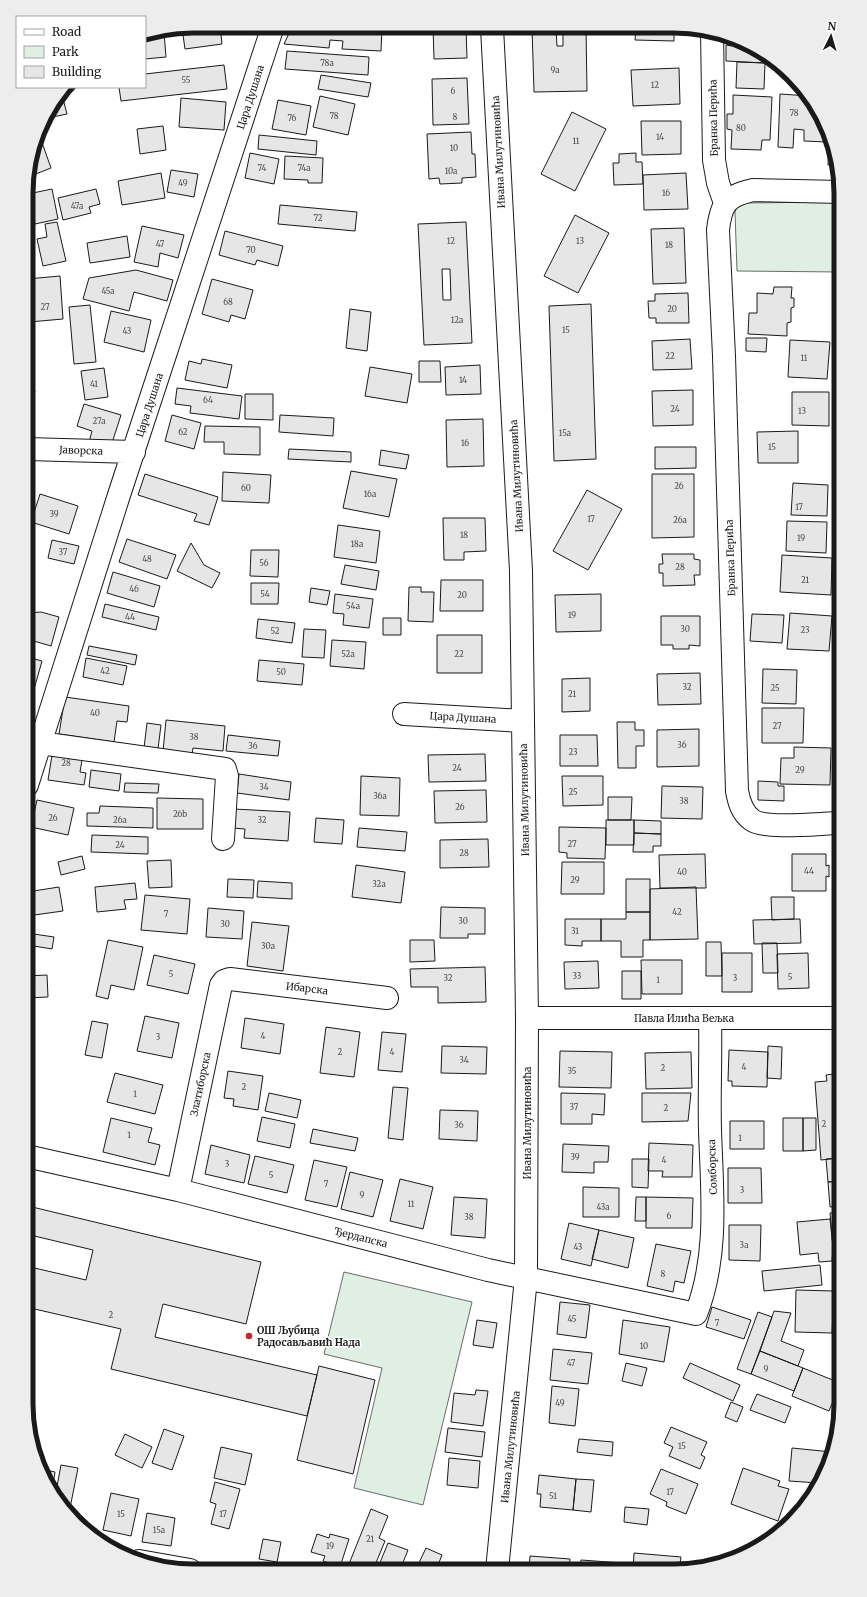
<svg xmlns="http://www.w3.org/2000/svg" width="867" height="1597" font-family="Merriweather,serif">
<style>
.green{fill:#e0efe3;stroke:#6a6a6a}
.building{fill:#e6e6e6;stroke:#1a1a1a;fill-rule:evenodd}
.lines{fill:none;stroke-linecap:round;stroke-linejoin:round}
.minor-casing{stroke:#1a1a1a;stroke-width:24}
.minor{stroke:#fff;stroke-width:22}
.poi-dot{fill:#c62828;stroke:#fff;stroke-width:1.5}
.labels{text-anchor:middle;stroke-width:3;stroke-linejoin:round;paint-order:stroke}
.number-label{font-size:8px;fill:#4d4d4d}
.street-label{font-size:10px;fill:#1a1a1a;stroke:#fff}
.poi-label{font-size:10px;font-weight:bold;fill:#1a1a1a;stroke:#fff;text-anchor:start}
.rim{fill:none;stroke:#1a1a1a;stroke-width:5}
</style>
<rect width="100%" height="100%" fill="#fff"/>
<!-- green -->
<path class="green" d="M834 202 841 205V272L737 271 735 212 737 206 741 203Z
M344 1272 472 1302 423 1505 354 1488 382 1368 324 1354Z"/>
<!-- building -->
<path class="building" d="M193 26H220L222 44 185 49 182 28Z
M292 27H382L381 51 342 49 343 41 330 40 329 48 284 44Z
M433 27 466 28 467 58 434 59Z
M532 28H556L557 46H563V28H586L587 91 534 92Z
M636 29H674V41L635 40Z
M164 32 166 57 145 59V36Z
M732 38 748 43 766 55 765 63 726 61V45L732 46Z
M287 51 369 57 368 75 285 69Z
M737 62 765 63 764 89 736 88Z
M224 65 227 89 121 101 119 87H145V74Z
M679 68 680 104 633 106 631 70Z
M321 75 371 83 368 97 318 89Z
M467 78 469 124 433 125 432 79Z
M780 94 809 96 813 100 827 128 826 142 804 141V130L794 129 793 148 778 147Z
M62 95 67 114 43 119Z
M733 95 772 97 770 140H762L761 150 731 149 732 130 727 129V114H733Z
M320 96 355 104 348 135 313 127Z
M181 98 226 102 224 130 179 127Z
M278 100 311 106 306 135 272 129Z
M572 112 606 129 575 191 541 174Z
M641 121H681V154L642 155Z
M163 126 166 150 140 154 137 129Z
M471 132 472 154H475L476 177 462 178V183L440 184 439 178 429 179 427 134Z
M829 133 832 139 836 165H828Z
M39 134 51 168 28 177 27 172Z
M259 135 317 141 316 155 258 149Z
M250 153 279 159 274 184 245 178Z
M636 153V162H642L643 184 614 185 613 163H619V154Z
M285 156 323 158 322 183H308V180L284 179Z
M171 170 198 174 194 197 167 192Z
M161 173 165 198 122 205 118 181Z
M686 173 688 209 644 210 643 175Z
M52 189 58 219 35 224 28 194Z
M96 189 100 204 89 207 91 213 63 220 58 198Z
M280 205 357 212 355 231 278 224Z
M575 215 609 233 578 293 544 276Z
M57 222 66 261 43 266 37 239 47 237 45 224Z
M466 222 472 343 424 345 418 224ZM442 269H450L451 300H443Z
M142 226 184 235 178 258 160 253 158 267 134 262Z
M684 228 686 283 653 284 651 229Z
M225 231 283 246 278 266 257 260 255 265 219 255Z
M127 236 130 257 90 263 87 243Z
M136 270 173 280 167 301 134 292 129 311 83 299 89 278Z
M60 276 63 319 29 322 27 279Z
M212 279 253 290 245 319 231 315 229 322 202 314Z
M774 287H792L791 298H794V307L791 308V322L787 323V336L748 334 749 313H757V293L773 294Z
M688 293 689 323H656V318H649L648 301H655V294Z
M591 304 596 459 554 461 549 306Z
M90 305 96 362 74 364 69 307Z
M350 309 371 312 367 351 346 348Z
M111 311 151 320 144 352 104 342Z
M746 338H767L766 352 746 351Z
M690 339 692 369 653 370 652 341Z
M790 340 830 342 827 379 788 377Z
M202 359 232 365 227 388 185 380 189 361 201 364Z
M419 361H440L441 382H419Z
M27 365 35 392 27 394Z
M480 365 481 394 446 395 445 367Z
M370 367 412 374 407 403 365 396Z
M104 368 108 397 85 400 81 371Z
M177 388 242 396 239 419 190 413 191 406 175 404Z
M693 390V425L653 426 652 391Z
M792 392H829V426L792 425Z
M245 394H273V420L245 419Z
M33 402 34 439H27V403Z
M84 404 121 415 110 449 89 442 92 431 77 426Z
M172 415 201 423 194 449 165 441Z
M280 415 334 418 333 436 279 432Z
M483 419 484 466 447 467 446 420Z
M205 426 260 427V455L224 454V442H204Z
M798 431V463H758L757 432Z
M655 447H696V468L655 469Z
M289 449 351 452V462L288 459Z
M381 450 409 455 406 469 379 465Z
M351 471 397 479 389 517 343 508Z
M223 472 271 475 269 503 222 501Z
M27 473H29L27 495Z
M145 474 218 497 209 525 194 521 197 514 138 495Z
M652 474H694V537L652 538Z
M793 483 828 485 827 516 791 515Z
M587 490 622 509 588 570 553 551Z
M40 494 78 506 69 534 31 522Z
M443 518H485L486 551 464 552V560H444Z
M787 521 827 522 826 553 786 551Z
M338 525 380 531 376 563 334 557Z
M127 539 176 555 167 579 119 562Z
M52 540 79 546 74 564 48 558Z
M191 543 204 565 220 573 212 588 177 571Z
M251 550H279L278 577 250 576Z
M662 554H694V559L700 560V575H694L695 585 663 586V573H659V564H663Z
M782 555 832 558 831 595 780 592Z
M345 565 379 571 376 590 341 584Z
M27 567H30L29 579H27Z
M113 572 160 586 154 607 107 593Z
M441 580H483V611H440Z
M251 583H279L278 604H251Z
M409 587H421V592H434L433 622 408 621Z
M311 588 330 591 327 605 309 602Z
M335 594 373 599 369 628 343 625 344 614 333 613Z
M601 594V631L556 632 555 595Z
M105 604 159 617 156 630 102 617Z
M41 612 59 617 51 646 27 639 29 631 27 632V613Z
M790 613 832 616 829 651 787 649Z
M752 614 784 615 782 643 750 641Z
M661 616H700V646L689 645V649H673V645H661Z
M383 618H401V635H383Z
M258 619 295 623 292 643 256 638Z
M304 629 326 630 324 658 302 657Z
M437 635H482V673H437Z
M332 640 366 642 364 669 330 666Z
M89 646 137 655 135 665 87 655Z
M27 657 42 661 33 693 27 692Z
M86 658 127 666 123 685 83 677Z
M259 660 304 664 302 685 257 681Z
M763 669 797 670 796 704 762 703Z
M700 673 701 704 658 705 657 674Z
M590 678V711L562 712V679Z
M65 697 129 706 127 722 117 721 114 742 59 734Z
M762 708H804L803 743H762Z
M166 720 225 726 223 751 193 748 192 755 163 751Z
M617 722H635V730H644V746H636V768H618Z
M147 723 161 725 158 749 144 748Z
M699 729V766L657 767V730Z
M228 735 280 741 278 756 226 751Z
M560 735H597L598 766H560Z
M794 747 831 748 830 785 780 784 781 758H794Z
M53 749 83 754 80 772 86 773 84 785 48 780Z
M485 754 486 781 429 782 428 755Z
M91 770 121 774 119 791 89 787Z
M239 774 291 782 289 800 237 793Z
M361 776 400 778 399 816 360 815Z
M562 776H603V805L563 806Z
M758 781 778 782V786H784V801L758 800Z
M125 783 159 784 158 793 124 792Z
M662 786 703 787 702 819 661 818Z
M486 790 487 822 435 823 434 791Z
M608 797H632L631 820H608Z
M157 798 203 799V829H157Z
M37 800 74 808 68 835 31 827Z
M100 806 153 808V828L87 826V813H99Z
M234 809 290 812 288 841 244 838 245 829 233 828Z
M316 818 344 820 342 844 314 842Z
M606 820H634V845H606Z
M634 820 661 821V834L634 833Z
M559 827 606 828 605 859 567 858V853L559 852Z
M359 828 407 832 405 851 357 847Z
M634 833 661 834V846H653V852H633Z
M92 835 148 837V854L91 852Z
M488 839 489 867 440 868V840Z
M833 853H841V890L837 889V868H833Z
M705 854 706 888H660L659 855Z
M792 854H826V866L829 865V877L826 876V891H792Z
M82 856 85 869 61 875 58 862Z
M171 860 172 887 149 888 147 861Z
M562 862H604V894H561Z
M356 865 405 872 401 903 352 897Z
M228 879 254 880 253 898 227 897Z
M626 879H650V912H626Z
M258 881 292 883V899L257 897Z
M135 883 137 899 124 900 126 909 97 912 95 887Z
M59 887 63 911 27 916V892Z
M696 887 698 939 650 940V889Z
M145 895 190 899 187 934 141 930Z
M771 897H794V919L772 920Z
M441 907 485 908V934H468V938H440Z
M208 908 244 911 242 939 206 937Z
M626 912H650V940H643V957H621V941H601V919H626Z
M565 919H601V941H582V946L565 945Z
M800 919 801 943 754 944 753 920Z
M252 922 289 926 283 971 247 966Z
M27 933 54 937 52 949 34 946 31 958 27 957Z
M108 940 143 947 134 990 111 985 108 999 96 996Z
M410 940H434L435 961 410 962Z
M706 942H721L722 976H706Z
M762 943H777L778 973H763Z
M722 953H752V992H722Z
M808 953 809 988 778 989 777 954Z
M154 955 195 964 188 994 147 985Z
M641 960H682V994H642Z
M598 961 599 988 565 989 564 962Z
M485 967 486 1002 438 1003V987H411L410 969Z
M622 971H641V999H622Z
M47 975 48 997 26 998V976Z
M145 1016 179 1023 172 1058 137 1051Z
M245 1018 284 1024 280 1054 241 1048Z
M92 1021 108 1024 102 1058 85 1055Z
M326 1027 360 1032 354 1077 320 1073Z
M382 1032 406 1034 402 1072 378 1070Z
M442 1046 487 1047 486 1074 441 1073Z
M768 1046 782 1047 781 1079 767 1078Z
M729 1050 768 1052 767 1087 732 1086V1081H728Z
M560 1051 612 1052 611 1088 559 1087Z
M691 1052 692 1088 646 1089 645 1053Z
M228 1071 263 1076 258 1110 233 1106 234 1099 224 1098Z
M115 1073 163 1085 155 1114 107 1102Z
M841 1073V1101H835L836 1111H841V1128H837L839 1158 821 1160 815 1082 827 1081 826 1075Z
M393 1087 408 1088 403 1140 388 1138Z
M269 1093 301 1100 297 1118 265 1111Z
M561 1093 605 1094 604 1115 592 1114V1124H561Z
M642 1093H691L688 1121 642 1122Z
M440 1110 478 1111 477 1141 439 1139Z
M262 1117 295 1124 290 1148 257 1141Z
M111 1118 152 1128 148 1142 160 1145 155 1165 103 1152Z
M783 1118H803V1151H783Z
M803 1118H816V1150L803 1151Z
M730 1121H764V1149H730Z
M313 1129 358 1138 355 1151 310 1143Z
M649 1143 693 1145 692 1177H662L663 1171H648Z
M563 1144 609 1146 608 1162H594V1173L562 1172Z
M211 1145 250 1155 244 1183 205 1174Z
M255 1156 294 1165 287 1193 248 1184Z
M839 1158 841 1181 828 1182 826 1159Z
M632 1159H649L648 1188 632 1187Z
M314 1160 347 1167 337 1207 305 1200Z
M728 1168H761L762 1203H728Z
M350 1172 383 1180 373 1217 341 1209Z
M400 1179 433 1187 423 1229 390 1221Z
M841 1181V1206L830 1207 828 1182Z
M583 1187 619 1188V1217H583Z
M454 1197 487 1199 485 1238 451 1235Z
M636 1197H646V1221H635Z
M646 1197 693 1198 692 1228H646Z
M28 1206 261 1262 246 1324 163 1304 155 1337 317 1375 307 1416 111 1369 121 1329 26 1307V1266L86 1280 93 1250 26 1234V1212Z
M841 1212V1246L833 1247 830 1213Z
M830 1219 833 1247 832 1261 819 1262 818 1253 800 1255 797 1222Z
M569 1223 599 1230 591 1266 561 1259Z
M729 1225H761L760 1261 729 1260Z
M599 1230 634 1238 628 1268 592 1259Z
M656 1244 691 1251 684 1283 675 1281 673 1292 647 1286Z
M841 1264V1297H838Z
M820 1265 822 1285 764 1291 762 1271Z
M796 1290 834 1291 832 1333 795 1332Z
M560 1302 590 1305 586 1338 557 1334Z
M712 1307 751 1320 744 1339 706 1327Z
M774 1311 791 1313 781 1341 804 1350 798 1366 760 1351Z
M758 1312 772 1317 751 1374 737 1369Z
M477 1320 497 1323 493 1348 473 1345Z
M623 1320 670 1327 664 1362 619 1354Z
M553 1349 592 1353 588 1384 550 1380Z
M760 1351 803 1368 794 1391 751 1374Z
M626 1363 647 1368 642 1386 622 1381Z
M690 1363 740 1385 733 1401 683 1378Z
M319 1366 375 1380 353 1474 297 1460Z
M803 1368 840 1383 829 1411 792 1396Z
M552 1386 579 1389 575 1426 549 1423Z
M476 1390 488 1391 483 1426 451 1422 454 1393 475 1395Z
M757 1394 791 1407 785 1423 750 1410Z
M731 1402 743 1407 737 1422 725 1417Z
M671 1427 707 1442 701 1455 705 1457 700 1469 669 1456 673 1447 664 1443Z
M448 1428 485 1432 482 1457 445 1452Z
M164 1429 184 1436 172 1470 152 1463Z
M125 1434 152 1447 142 1468 115 1455Z
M579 1439 613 1442 612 1456 577 1452Z
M221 1447 252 1454 245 1485 214 1478Z
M792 1448 832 1452 828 1468 819 1483 789 1481Z
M449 1458 480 1461 478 1488 447 1485Z
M61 1465 78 1468 69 1513 55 1497Z
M743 1468 780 1481 778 1486 789 1489 778 1521 731 1504Z
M41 1469 55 1472 52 1492Z
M661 1469 698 1484 686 1514 666 1506 667 1502 650 1494Z
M539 1475 576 1479 573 1510 540 1507 541 1494H537Z
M576 1479 594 1480 591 1512 573 1510Z
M215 1482 240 1489 229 1529 211 1524 216 1504 210 1502Z
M111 1493 139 1499 131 1536 103 1530Z
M625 1507 649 1509 647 1525 624 1522Z
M371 1509 388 1516 379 1538 385 1541 373 1570H350L347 1569Z
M147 1513 175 1518 171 1546 142 1542Z
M317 1534 329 1538 330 1534 349 1539 340 1567 323 1561 325 1556 311 1552Z
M263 1539 281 1542 277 1562 259 1559Z
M388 1543 408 1550 400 1570H377Z
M426 1548 442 1555 436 1570H409L411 1564 417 1567Z
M634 1553 681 1557 679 1570 633 1571Z
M530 1556 570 1559 569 1571H529Z
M581 1560 623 1563 622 1571H580Z"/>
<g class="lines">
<!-- minor casing -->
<g class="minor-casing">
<path id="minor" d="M492 28 521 571 527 1018 526 1278 497 1570
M712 31 714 160 718 183 725 203
M27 449 134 452
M404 714 523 721
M40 743 225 769 227 776 223 839
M27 785 119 495 273 26
M841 823C822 823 766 830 752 820 742 813 739 802 737 791L724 356 718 230C721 204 726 196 753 190L841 192
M527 1018H841
M26 1156 178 1190 488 1270 696 1314C719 1255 712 1192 710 1130 709 1093 711 1055 710 1018
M178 1190 221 985 224 981 230 979 387 998
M139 1561 190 1570"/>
</g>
<!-- minor -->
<use href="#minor" class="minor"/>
</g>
<!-- markers -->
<circle class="poi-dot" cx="249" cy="1336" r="4"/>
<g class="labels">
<!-- number labels -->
<g class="number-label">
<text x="327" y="66">78a</text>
<text x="555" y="73">9a</text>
<text x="186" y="83">55</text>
<text x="655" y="88">12</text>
<text x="453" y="94">6</text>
<text x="794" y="116">78</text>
<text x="334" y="119">78</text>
<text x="455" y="120">8</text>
<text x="292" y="121">76</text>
<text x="741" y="131">80</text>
<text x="660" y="140">14</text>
<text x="576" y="144">11</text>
<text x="454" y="151">10</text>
<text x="262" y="171">74</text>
<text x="304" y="171">74a</text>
<text x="451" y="174">10a</text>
<text x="183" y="186">49</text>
<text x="666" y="196">16</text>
<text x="77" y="209">47a</text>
<text x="318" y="221">72</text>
<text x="451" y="244">12</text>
<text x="580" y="244">13</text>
<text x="160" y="247">47</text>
<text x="669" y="248">18</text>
<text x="251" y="253">70</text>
<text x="108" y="294">45a</text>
<text x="228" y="305">68</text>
<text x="45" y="310">27</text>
<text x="672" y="312">20</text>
<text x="457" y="323">12a</text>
<text x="566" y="333">15</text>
<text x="127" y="334">43</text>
<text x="670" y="359">22</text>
<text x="804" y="361">11</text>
<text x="463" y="383">14</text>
<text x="94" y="387">41</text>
<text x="208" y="403">64</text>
<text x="675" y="412">24</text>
<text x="802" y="414">13</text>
<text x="99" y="424">27a</text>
<text x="183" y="435">62</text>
<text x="565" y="436">15a</text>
<text x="465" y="446">16</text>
<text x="772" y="450">15</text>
<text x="679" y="489">26</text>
<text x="246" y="491">60</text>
<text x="370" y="497">16a</text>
<text x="799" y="510">17</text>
<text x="54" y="517">39</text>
<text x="591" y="522">17</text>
<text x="680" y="523">26a</text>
<text x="464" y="538">18</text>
<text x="801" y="541">19</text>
<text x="357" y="547">18a</text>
<text x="63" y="555">37</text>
<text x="147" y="562">48</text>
<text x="264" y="566">56</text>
<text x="680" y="570">28</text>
<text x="805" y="583">21</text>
<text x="134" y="592">46</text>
<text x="265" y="597">54</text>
<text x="462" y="598">20</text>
<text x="353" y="609">54a</text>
<text x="572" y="618">19</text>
<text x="130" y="620">44</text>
<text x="685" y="632">30</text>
<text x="805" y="633">23</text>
<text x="275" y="634">52</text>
<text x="348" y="657">52a</text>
<text x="459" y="657">22</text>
<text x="105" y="674">42</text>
<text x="281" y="675">50</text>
<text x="687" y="690">32</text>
<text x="775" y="691">25</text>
<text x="572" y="697">21</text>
<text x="95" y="716">40</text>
<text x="777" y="729">27</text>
<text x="194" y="740">38</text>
<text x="682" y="748">36</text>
<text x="253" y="749">36</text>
<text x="573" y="755">23</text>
<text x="66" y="766">28</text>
<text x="457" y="771">24</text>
<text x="800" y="773">29</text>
<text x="264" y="790">34</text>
<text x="573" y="795">25</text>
<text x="380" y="799">36a</text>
<text x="684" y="804">38</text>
<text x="460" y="810">26</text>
<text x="180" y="817">26b</text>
<text x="53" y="821">26</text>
<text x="120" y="823">26a</text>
<text x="262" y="823">32</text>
<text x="572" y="847">27</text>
<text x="120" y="848">24</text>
<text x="464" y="856">28</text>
<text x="809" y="874">44</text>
<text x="682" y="875">40</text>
<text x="575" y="883">29</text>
<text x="379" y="887">32a</text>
<text x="677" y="915">42</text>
<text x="166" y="917">7</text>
<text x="463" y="924">30</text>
<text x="225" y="927">30</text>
<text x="575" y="934">31</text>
<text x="268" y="949">30a</text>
<text x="171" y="977">5</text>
<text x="577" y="979">33</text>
<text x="790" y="980">5</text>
<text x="448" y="981">32</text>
<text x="735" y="981">3</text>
<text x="658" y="983">1</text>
<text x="263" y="1039">4</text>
<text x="158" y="1040">3</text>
<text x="340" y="1055">2</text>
<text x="392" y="1055">4</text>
<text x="464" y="1063">34</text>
<text x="744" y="1070">4</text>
<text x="663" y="1071">2</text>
<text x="572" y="1074">35</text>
<text x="244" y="1090">2</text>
<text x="135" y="1097">1</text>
<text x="574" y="1110">37</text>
<text x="666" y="1111">2</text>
<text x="824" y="1127">2</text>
<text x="459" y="1128">36</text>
<text x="129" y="1138">1</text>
<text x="740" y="1141">1</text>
<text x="575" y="1160">39</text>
<text x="664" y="1163">4</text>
<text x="227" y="1167">3</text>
<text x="271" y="1178">5</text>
<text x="326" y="1187">7</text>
<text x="742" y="1193">3</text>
<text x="362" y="1198">9</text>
<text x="411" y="1207">11</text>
<text x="603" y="1210">43a</text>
<text x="669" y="1219">6</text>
<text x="469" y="1220">38</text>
<text x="744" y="1248">3a</text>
<text x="578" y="1250">43</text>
<text x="663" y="1277">8</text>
<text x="111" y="1318">2</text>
<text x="572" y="1322">45</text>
<text x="717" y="1326">7</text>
<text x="644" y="1349">10</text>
<text x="571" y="1366">47</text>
<text x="766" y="1372">9</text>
<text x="560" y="1406">49</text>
<text x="682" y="1449">15</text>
<text x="670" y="1495">17</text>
<text x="553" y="1499">51</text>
<text x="121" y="1517">15</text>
<text x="223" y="1517">17</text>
<text x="159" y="1533">15a</text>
<text x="370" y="1542">21</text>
<text x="330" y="1549">19</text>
</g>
<!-- street labels -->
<g class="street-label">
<text transform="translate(250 97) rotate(-72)" y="4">Цара Душана</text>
<text transform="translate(713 118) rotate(-91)" y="4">Бранка Перића</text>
<text transform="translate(498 152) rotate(-93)" y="4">Ивана Милутиновића</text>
<text transform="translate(149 405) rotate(-72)" y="4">Цара Душана</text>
<text transform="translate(81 450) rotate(2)" y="4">Јаворска</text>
<text transform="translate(516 476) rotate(-93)" y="4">Ивана Милутиновића</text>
<text transform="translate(730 558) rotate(-92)" y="4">Бранка Перића</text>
<text transform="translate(463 717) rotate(3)" y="4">Цара Душана</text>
<text transform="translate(524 800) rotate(-91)" y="4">Ивана Милутиновића</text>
<text transform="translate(307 988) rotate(7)" y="4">Ибарска</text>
<text x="684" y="1022">Павла Илића Вељка</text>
<text transform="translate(200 1084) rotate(-78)" y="4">Златиборска</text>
<text transform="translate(527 1123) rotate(-90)" y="4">Ивана Милутиновића</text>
<text transform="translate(712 1167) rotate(-92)" y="4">Сомборска</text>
<text transform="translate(361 1237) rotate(14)" y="4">Ђердапска</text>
<text transform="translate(510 1447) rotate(-84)" y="4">Ивана Милутиновића</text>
</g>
<!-- poi labels -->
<g class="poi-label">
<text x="257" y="1334">ОШ Љубица<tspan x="257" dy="12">Радосављавић Нада</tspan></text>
</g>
</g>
<!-- crop -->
<path d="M0 0H867V1597H0ZM193 33H674A160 160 0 0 1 834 193V1404A160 160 0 0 1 674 1564H193A160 160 0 0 1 33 1404V193A160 160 0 0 1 193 33Z" fill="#ededed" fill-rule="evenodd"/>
<path class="rim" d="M193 33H674A160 160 0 0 1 834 193V1404A160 160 0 0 1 674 1564H193A160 160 0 0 1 33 1404V193A160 160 0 0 1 193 33Z"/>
<!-- legend -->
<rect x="16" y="16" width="130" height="72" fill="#ffffff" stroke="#a3a3a3"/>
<rect x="24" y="29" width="20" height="6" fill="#ffffff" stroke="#a3a3a3"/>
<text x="52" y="36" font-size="12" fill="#1a1a1a">Road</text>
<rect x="24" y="46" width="20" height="12" fill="#e0efe3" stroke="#a3a3a3"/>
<text x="52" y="56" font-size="12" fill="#1a1a1a">Park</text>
<rect x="24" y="66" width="20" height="12" fill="#e6e6e6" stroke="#a3a3a3"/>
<text x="52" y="76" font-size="12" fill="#1a1a1a">Building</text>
<!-- north arrow -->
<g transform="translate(831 36) rotate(5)" stroke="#ffffff" stroke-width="3" paint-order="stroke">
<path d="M0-3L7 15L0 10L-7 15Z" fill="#1a1a1a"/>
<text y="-6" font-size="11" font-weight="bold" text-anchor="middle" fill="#1a1a1a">N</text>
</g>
</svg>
